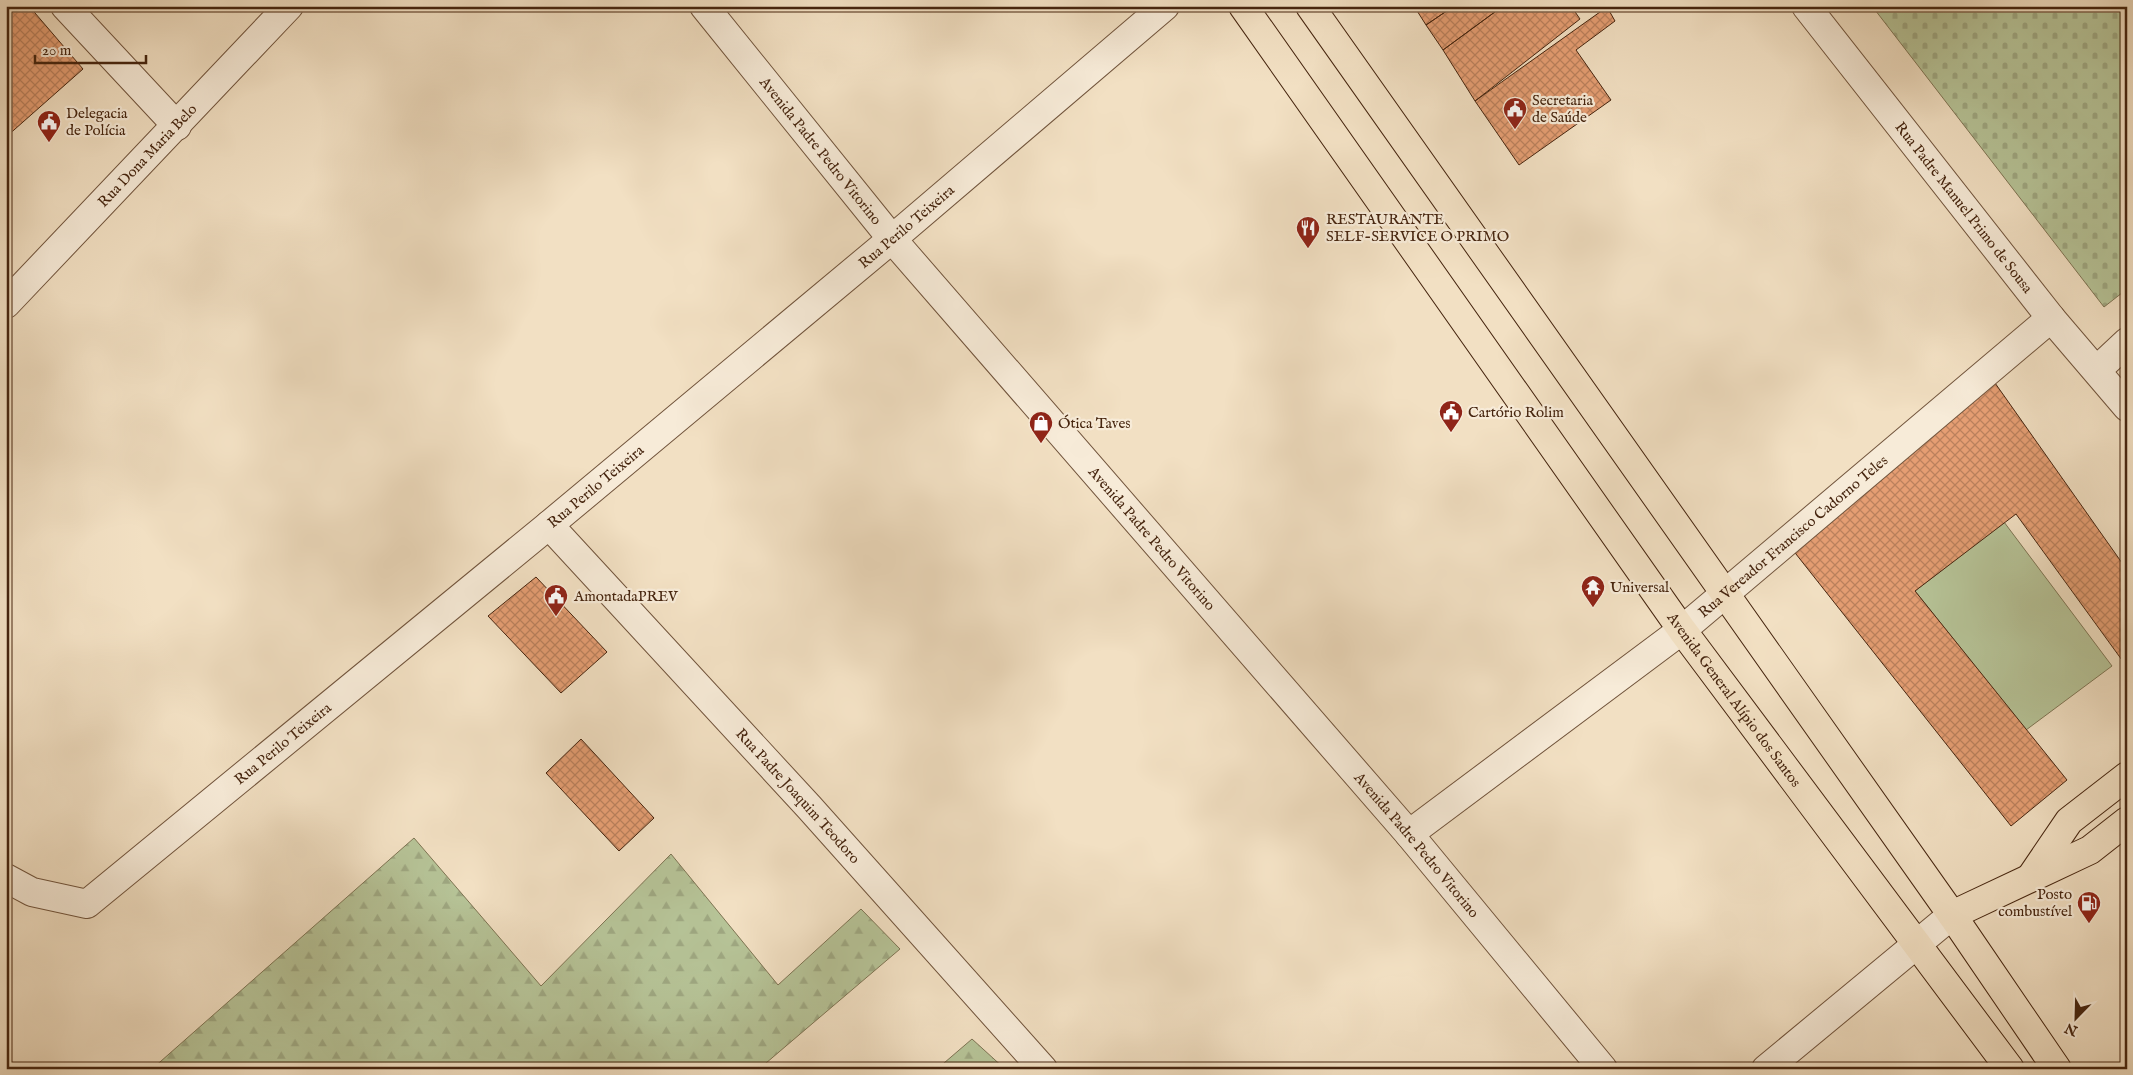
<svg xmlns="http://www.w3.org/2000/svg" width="2133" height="1075" font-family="'IM FELL English',serif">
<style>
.forest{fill:url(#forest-firs);stroke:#7e7453}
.cemetery{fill:url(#cemetery-stones);stroke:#7e7453}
.park{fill:#b6c397;stroke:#7e7453}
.building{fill:url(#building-cross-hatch);stroke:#46250f}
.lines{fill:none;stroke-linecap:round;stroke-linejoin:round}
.minor-casing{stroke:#71543c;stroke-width:30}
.major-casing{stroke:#46250f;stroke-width:30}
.minor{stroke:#f7ebd8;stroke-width:28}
.major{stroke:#f2e0c3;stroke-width:28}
.labels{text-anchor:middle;stroke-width:4.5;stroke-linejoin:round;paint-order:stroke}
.poi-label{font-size:15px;fill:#46250f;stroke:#f7ebd8;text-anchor:start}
.street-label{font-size:15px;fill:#46250f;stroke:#f7ebd8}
</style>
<defs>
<pattern id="forest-firs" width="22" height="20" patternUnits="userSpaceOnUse" patternTransform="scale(1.25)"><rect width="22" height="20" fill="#b6c397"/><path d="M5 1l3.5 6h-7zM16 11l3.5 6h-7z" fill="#9ea781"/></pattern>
<pattern id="cemetery-stones" width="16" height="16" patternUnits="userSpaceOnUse" patternTransform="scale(1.25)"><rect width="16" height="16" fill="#b6c397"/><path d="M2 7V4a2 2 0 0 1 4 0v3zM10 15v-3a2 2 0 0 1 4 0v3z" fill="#9ea781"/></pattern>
<pattern id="building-cross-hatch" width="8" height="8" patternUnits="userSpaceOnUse" patternTransform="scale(1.25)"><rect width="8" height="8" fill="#e59e73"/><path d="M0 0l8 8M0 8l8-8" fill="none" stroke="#bb815d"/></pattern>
</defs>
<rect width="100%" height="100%" fill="#f2e0c3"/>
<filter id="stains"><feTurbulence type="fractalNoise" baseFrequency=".004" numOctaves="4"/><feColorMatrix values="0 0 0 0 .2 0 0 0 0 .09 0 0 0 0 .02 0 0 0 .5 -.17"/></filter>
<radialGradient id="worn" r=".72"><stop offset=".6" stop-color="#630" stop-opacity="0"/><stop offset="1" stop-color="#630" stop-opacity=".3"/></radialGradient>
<!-- forest -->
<path class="forest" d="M414 838 541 986 671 854 778 985 861 909 900 949 759 1069H152Z
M972 1039 1005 1069H937Z"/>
<!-- cemetery -->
<path class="cemetery" d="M1872 6H2127V289L2104 307Z"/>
<!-- park -->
<path class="park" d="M2004 522 2112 666 2026 730 1915 591Z"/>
<!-- building -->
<path class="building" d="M6 6H29L83 69 6 137Z
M1414 6H1454L1426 25Z
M1454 6H1503L1443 50 1426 25Z
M1503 6H1571L1580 19 1475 101 1443 50Z
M1607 7 1615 21 1576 50 1611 100 1519 165 1475 101Z
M1995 383 2127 570V667L2016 514 1915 591 2067 780 2011 826 1792 549Z
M536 577 607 652 561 693 488 616Z
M581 739 654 818 619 851 546 773Z"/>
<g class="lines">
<!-- minor casing -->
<g class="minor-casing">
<g id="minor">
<path d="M65 6 177 126"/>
<path id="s1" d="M704 6 892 239 1409 834 1603 1069"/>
<path id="s2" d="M1806 6 2051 318 2127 407"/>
<path id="s3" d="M6 304 289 6"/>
<path d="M2097 370 2127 342"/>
<path id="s4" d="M549 525 809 807 1043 1069"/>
<path id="s5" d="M1409 834 1682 630 2051 318"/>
<path id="s6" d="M6 878 32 892 87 904 549 525 892 239 1165 6"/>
<path d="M1766 1069 1952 915"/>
</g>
</g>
<!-- major casing -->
<g class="major-casing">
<g id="major">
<path id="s7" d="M1243 6 1682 630 2010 1069"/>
<path d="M1310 6 1952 915 2057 1069"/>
<path d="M2031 877 2069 821 2127 776"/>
<path d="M1952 915 2090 850 2127 821"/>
</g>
</g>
<!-- minor -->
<use href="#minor" class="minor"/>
<!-- major -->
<use href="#major" class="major"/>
</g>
<!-- icons -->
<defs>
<g id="civic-pin" transform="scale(1.25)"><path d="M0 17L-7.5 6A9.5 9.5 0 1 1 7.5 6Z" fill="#8f2418" stroke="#f7ebd8"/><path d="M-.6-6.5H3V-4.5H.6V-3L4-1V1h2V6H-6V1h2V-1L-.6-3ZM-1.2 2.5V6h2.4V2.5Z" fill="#fff"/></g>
<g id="restaurant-pin" transform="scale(1.25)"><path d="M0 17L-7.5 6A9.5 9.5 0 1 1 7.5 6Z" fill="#8f2418" stroke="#f7ebd8"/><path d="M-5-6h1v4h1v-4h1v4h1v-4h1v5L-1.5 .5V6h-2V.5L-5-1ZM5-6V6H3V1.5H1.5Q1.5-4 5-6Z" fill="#fff"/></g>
<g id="shop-pin" transform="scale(1.25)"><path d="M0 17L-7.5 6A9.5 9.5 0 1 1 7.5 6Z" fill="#8f2418" stroke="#f7ebd8"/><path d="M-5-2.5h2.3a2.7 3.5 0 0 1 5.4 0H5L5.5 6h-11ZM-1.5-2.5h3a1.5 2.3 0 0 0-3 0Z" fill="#fff"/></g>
<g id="temple-pin" transform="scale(1.25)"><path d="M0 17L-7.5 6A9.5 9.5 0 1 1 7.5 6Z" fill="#8f2418" stroke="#f7ebd8"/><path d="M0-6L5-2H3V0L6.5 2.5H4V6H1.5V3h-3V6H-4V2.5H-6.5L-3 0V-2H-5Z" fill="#fff"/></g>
<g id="fuel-pin" transform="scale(1.25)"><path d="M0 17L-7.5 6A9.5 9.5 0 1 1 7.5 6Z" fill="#8f2418" stroke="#f7ebd8"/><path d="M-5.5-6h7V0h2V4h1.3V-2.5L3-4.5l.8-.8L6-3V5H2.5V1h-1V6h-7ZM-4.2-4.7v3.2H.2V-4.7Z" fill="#fff"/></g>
</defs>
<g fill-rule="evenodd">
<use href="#civic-pin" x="1515" y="109"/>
<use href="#civic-pin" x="49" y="122"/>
<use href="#restaurant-pin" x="1308" y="228"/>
<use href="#civic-pin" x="1451" y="412"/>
<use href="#shop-pin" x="1041" y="423"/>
<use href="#temple-pin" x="1593" y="587"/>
<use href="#civic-pin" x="556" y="596"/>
<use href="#fuel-pin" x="2089" y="903"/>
</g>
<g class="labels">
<!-- poi labels -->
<g class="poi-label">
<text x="1532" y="105">Secretaria<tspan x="1532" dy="17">de Saúde</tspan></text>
<text x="66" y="118">Delegacia<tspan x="66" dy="17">de Polícia</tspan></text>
<text x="1326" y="224">RESTAURANTE<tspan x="1326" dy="17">SELF-SERVICE O PRIMO</tspan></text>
<text x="1468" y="417">Cartório Rolim</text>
<text x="1058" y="428">Ótica Taves</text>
<text x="1610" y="592">Universal</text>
<text x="574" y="601">AmontadaPREV</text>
<text x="2072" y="899" text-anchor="end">Posto<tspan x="2072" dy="17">combustível</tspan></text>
</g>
<!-- street labels -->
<g class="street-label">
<text dy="5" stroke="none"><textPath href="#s1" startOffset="186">Avenida Padre Pedro Vitorino</textPath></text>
<text dy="5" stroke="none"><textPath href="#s3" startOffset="205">Rua Dona Maria Belo</textPath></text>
<text dy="5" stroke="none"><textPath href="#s2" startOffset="256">Rua Padre Manuel Primo de Sousa</textPath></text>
<text dy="5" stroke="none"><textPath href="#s6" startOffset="1149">Rua Perilo Teixeira</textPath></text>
<text dy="5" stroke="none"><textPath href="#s6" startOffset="744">Rua Perilo Teixeira</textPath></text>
<text dy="5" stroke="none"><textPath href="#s5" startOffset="486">Rua Vereador Francisco Cadorno Teles</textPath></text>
<text dy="5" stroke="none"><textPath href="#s1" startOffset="696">Avenida Padre Pedro Vitorino</textPath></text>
<text dy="5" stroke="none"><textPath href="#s7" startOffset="850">Avenida General Alípio dos Santos</textPath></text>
<text dy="5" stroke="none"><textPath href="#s6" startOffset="339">Rua Perilo Teixeira</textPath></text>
<text dy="5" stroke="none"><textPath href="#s4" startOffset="368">Rua Padre Joaquim Teodoro</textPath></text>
<text dy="5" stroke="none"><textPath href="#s1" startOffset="1101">Avenida Padre Pedro Vitorino</textPath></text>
</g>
</g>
<!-- margin -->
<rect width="2133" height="1075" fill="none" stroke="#f2e0c3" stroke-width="25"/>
<rect x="8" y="8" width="2118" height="1060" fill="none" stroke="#46250f" stroke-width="2.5"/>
<rect x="12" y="12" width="2108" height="1050" fill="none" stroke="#46250f"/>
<!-- north arrow -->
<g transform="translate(2076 1018) rotate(203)" stroke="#f7ebd8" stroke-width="4" paint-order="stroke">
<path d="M0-4L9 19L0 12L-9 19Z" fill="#46250f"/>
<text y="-8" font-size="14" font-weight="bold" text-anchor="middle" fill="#46250f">N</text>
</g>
<!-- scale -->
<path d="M35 55v8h111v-8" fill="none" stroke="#46250f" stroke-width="2.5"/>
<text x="42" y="55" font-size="15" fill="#46250f" stroke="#f7ebd8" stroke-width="4" paint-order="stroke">20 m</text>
<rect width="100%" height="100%" filter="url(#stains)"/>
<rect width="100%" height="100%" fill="url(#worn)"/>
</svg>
